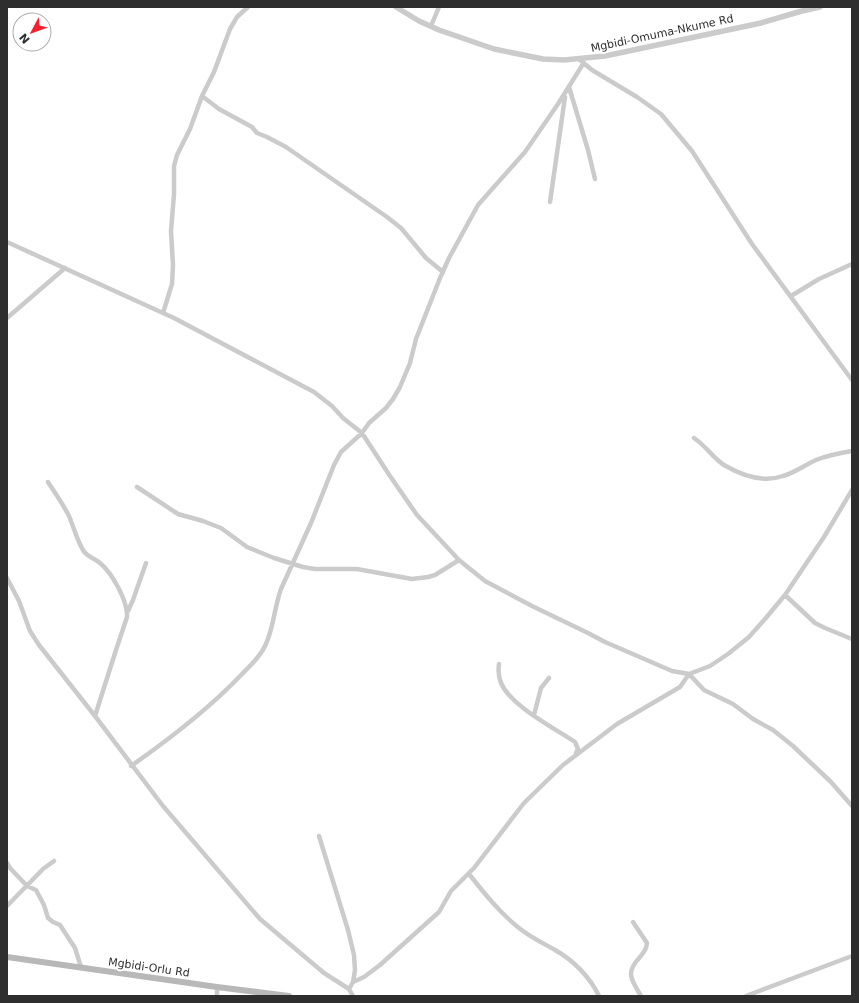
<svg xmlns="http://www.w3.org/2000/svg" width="859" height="1003" font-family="'DejaVu Sans',sans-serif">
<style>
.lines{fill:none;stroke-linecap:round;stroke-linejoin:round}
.minor{stroke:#cbcbcb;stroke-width:4.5}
.tertiary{stroke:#cbcbcb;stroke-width:5.5}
.secondary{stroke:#b8b8b8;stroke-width:6}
.labels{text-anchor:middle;stroke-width:4;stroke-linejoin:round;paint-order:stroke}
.street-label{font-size:11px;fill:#2e2e2e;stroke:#fff}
</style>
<rect width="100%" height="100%" fill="#fff"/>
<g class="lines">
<!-- minor -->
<path class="minor" d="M431 26 439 7
M579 59 592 70 637 97 661 114 692 151 752 244 852 380
M569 87 588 150 595 179
M202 96 219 109 252 127 257 133 267 137 286 147 387 217 401 228 426 258 443 272
M550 202 565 97
M7 242 174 318 314 392 332 406 343 418 362 433 390 476 417 515 459 560 485 581 532 606 588 633 605 642 672 671 689 674 704 690 733 704 753 719 773 730 793 746 831 782 852 806
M791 296 819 279 852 264
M163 313 172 284 173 265 171 231 174 194V166L177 155 190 129 202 96 214 72 230 29 237 17 248 7
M7 318 65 268
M694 438C706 446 713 458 724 465 741 475 763 483 783 476 794 473 805 465 816 460 828 455 840 453 852 451
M48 482C55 493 63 504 69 516 74 528 77 540 83 550 87 557 94 558 100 563 112 573 128 601 127 617L116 650 95 716
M137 487 178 514 203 521 221 528 247 547 274 558 303 567 315 569H357L412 579 428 577 435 575 459 560
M7 578 19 601 30 631 39 645 95 716 163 806 260 919 324 973 349 989 353 996
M785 595 815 623 825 628 852 639
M128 611 133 600 146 563
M499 664C498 671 498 676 501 683 511 706 554 728 575 742L578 749 576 753
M534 715 541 688 549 678
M131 766C171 738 209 709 242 674 251 665 260 657 265 646 274 628 274 608 281 589L311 523 334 465 341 452 362 433 369 423 386 408 393 399 400 387 410 363 416 339 440 278 449 258 478 205 525 152 558 104 583 64
M319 836 348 930 354 955 355 970 353 982 349 989
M7 863 10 868 27 886 36 890 44 905 48 918 53 922 60 925 75 948 81 967
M469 874C484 893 500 913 519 928 530 937 543 943 555 950 573 960 590 977 599 996
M7 906 43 869 54 861
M633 922 647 943C646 950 644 952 640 957 625 973 631 979 641 996
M353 982 364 977 380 965 439 912 451 891 474 868 524 803 563 765 617 724 680 687 689 674 710 666 728 654 749 637 765 619 785 595 824 537 852 490
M217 996V987
M746 996 852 956"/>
<!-- tertiary -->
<path class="tertiary" d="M396 7 419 21 439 30 494 49 543 59 564 60 605 56 761 23 802 11 820 7"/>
<!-- secondary -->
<path class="secondary" d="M7 957 217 987 289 996"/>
</g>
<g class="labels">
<!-- street labels -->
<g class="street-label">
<text transform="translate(662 33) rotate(-12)" y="4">Mgbidi-Omuma-Nkume Rd</text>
<text transform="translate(149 967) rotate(8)" y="4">Mgbidi-Orlu Rd</text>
</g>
</g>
<!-- border -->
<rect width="859" height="1003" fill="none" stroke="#2e2e2e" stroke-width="16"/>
<!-- north arrow -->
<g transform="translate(32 32) rotate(229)"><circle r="19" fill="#ffffff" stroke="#ababab"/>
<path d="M0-3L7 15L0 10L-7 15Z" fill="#f5202e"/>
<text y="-6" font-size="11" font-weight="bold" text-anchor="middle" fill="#2e2e2e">N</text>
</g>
</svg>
